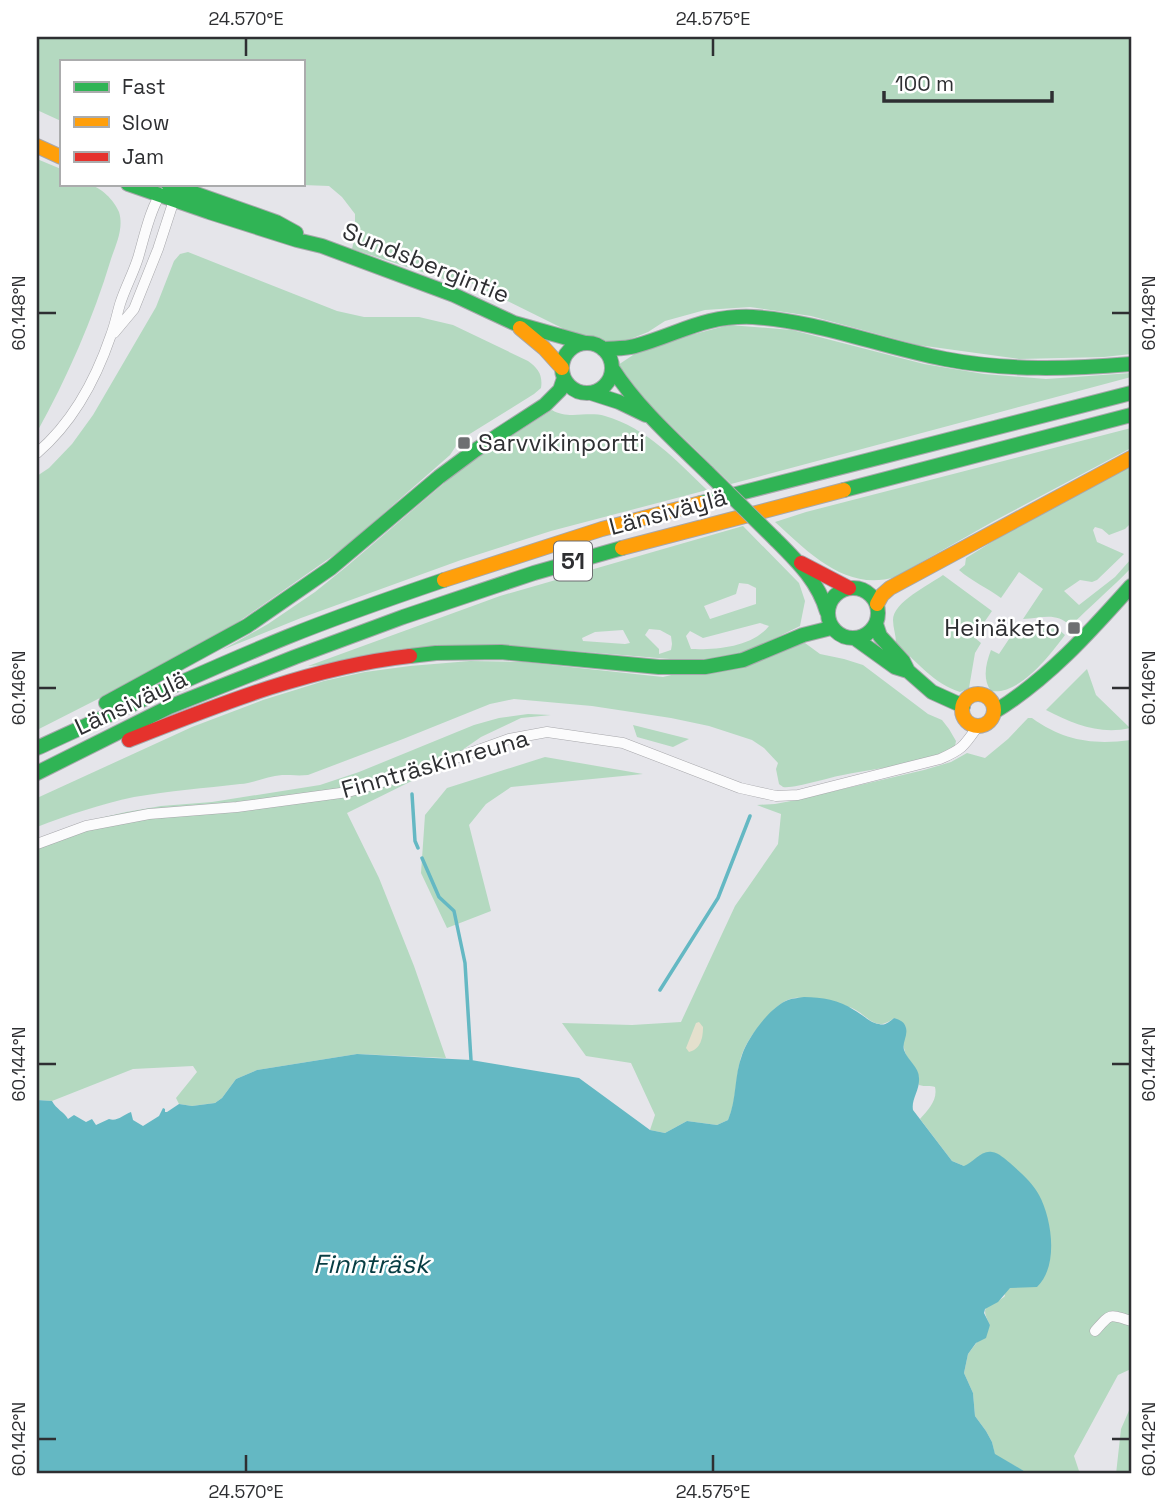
<svg xmlns="http://www.w3.org/2000/svg" width="1168" height="1511" font-family="'Space Grotesk',sans-serif">
<style>
.green{fill:#b4d9c0;fill-rule:evenodd}
.sand{fill:#e4e0cd}
.water{fill:#64b8c3}
.lines{fill:none;stroke-linecap:round;stroke-linejoin:round}
.stream{stroke:#64b8c3;stroke-width:3.5}
.street-casing{stroke:#a7a7ab;stroke-width:11}
.fast-casing{stroke:#a7a7ab;stroke-width:16}
.slow-casing{stroke:#a7a7ab;stroke-width:16}
.jam-casing{stroke:#a7a7ab;stroke-width:16}
.street{stroke:#fbfbfc;stroke-width:10}
.fast{stroke:#30b455;stroke-width:14}
.slow{stroke:#ff9f0a;stroke-width:14}
.jam{stroke:#e5322d;stroke-width:14}
.fast-bridge-casing{stroke:#a7a7ab;stroke-width:16;stroke-linecap:butt}
.fast-bridge{stroke:#30b455;stroke-width:14}
.ticks{fill:none;stroke:#2e2f32;stroke-width:2.5}
.poi-dot{fill:#6e6f72;stroke:#fff;stroke-width:2.5}
.labels{text-anchor:middle;stroke-width:5;stroke-linejoin:round;paint-order:stroke}
.shield{fill:#fff;stroke:#6d6d70;stroke-width:2}
.shield-label{font-size:23px;font-weight:bold;fill:#2e2f32}
.street-label{font-size:24px;fill:#2e2f32;stroke:#fff}
.poi-label{font-size:24px;fill:#2e2f32;stroke:#fff;text-anchor:start}
.water-label{font-size:26px;font-style:italic;fill:#073d43;stroke:#fff}
.neatline{fill:none;stroke:#2e2f32;stroke-width:2.5}
.ticks-label{font-size:18px;text-anchor:middle;fill:#2e2f32}
</style>
<rect width="100%" height="100%" fill="#e5e5ea"/>
<!-- green -->
<path class="green" d="M37 37H1131V354L1104 357 1019 359 918 345 811 316 750 307 705 310 665 321 648 332 628 340 609 342 589 336 568 333 562 328 465 280 453 282 352 249 355 236V214L342 197 329 186 277 184H303V61H61V121L37 110Z
M37 159 61 169V184C70 184 80 182 88 184 101 187 114 200 119 212 124 228 116 244 111 259 93 319 67 378 37 432Z
M188 252 337 311 364 317H419L453 325 528 361C538 368 543 375 541 388L534 394 460 440 450 455 344 548 231 627 155 670 37 730V674L38 673 37 670V476L49 468 72 444 93 415 156 307 174 261 180 254Z
M729 325 792 330 924 364 984 374 1046 379 1131 373V377L731 484 622 378 618 365 645 347Z
M552 410C568 420 587 411 605 416 647 428 677 461 707 490L551 531 461 560 301 618 222 650 268 624 315 592 346 567 462 468Z
M1131 428V448L994 521 895 577C846 592 808 552 775 522L806 512Z
M1131 465V523L1125 529 1109 535 1102 529 1095 527 1093 530 1097 542 1124 554 1097 580 1092 582 1080 580 1064 591 1079 605 1115 577 1131 559V568C1112 588 1090 606 1071 626 1054 611 1042 619 1023 619L1043 589 1019 572 1001 598C988 588 971 581 959 570L965 565 966 558 1008 532Z
M743 526 799 583 805 601 800 626 743 654 706 662 538 648 308 666 500 596ZM739 583 748 584 756 588V604L710 619 704 606 736 594ZM760 623 769 626C752 647 716 650 691 649L686 636 690 631 703 638ZM649 629 660 630 671 636 672 644 671 650 659 654V649L645 635ZM623 630 630 643 625 644 583 641 582 638 595 632Z
M943 575 992 611 974 637 981 643 975 653 969 688 960 692C934 684 916 661 896 643 896 635 893 628 893 620 893 602 929 585 943 575Z
M1046 626 1058 629 1065 635C1049 656 1020 695 991 691 982 679 986 663 991 650L999 654 1015 630 1024 636 1029 628Z
M805 643 820 654 844 659 863 665 928 714 942 720 949 729 956 741 955 746C921 766 880 767 843 775 830 777 794 789 783 787 782 786 780 785 779 784L776 769 778 763 764 748 752 740 709 726 671 718 592 706 514 699 490 704 403 739 308 775C299 776 291 775 282 775 268 776 254 783 240 784 205 788 169 791 134 797 101 804 68 815 37 827V798L192 727 263 700 324 681 365 672 410 666 470 661 523 662 663 677Z
M1087 669 1096 695 1130 728C1100 735 1073 724 1046 710Z
M528 714 551 715 521 718 481 737 432 771 347 813 379 878 414 966 446 1058 357 1054 257 1070 236 1079 222 1098 215 1103 192 1106 179 1104 176 1098 197 1072 193 1066 133 1069 52 1101 37 1100V839L96 819 126 812 161 806 212 802 320 785 359 772 474 725 499 718Z
M1028 718H1032C1064 741 1093 745 1131 740V1369L1118 1375 1074 1456 1080 1474H1029L995 1455 992 1442 986 1431 975 1416 973 1393 964 1373 968 1354 990 1325C978 1302 990 1309 1005 1296L964 1166 952 1161 920 1119C928 1110 938 1100 935 1087 931 1085 925 1087 919 1085 919 1063 907 1064 904 1048 902 1041 907 1033 905 1025L894 1018C875 1033 869 1016 852 1008 841 1003 806 996 794 998 783 1000 775 1008 768 1016 757 1028 746 1041 741 1057 735 1078 737 1100 728 1120L717 1125 687 1121 665 1133 650 1130 655 1115 631 1063 586 1056 562 1023 632 1025 681 1022 735 906 778 844 781 814 757 805 775 804 796 800 924 770 951 762 967 753 985 758 1008 739Z
M633 725 689 739 673 747 637 737Z
M545 757 643 774 511 787 486 804 469 825 491 911 447 928 421 873 425 815 447 788Z
M1131 1406V1474H1116L1121 1429Z"/>
<!-- sand -->
<path class="sand" d="M699 1022 703 1027C703 1037 701 1049 689 1052L686 1048 696 1023Z"/>
<!-- water -->
<path class="water" d="M804 997C822 997 839 1000 854 1010 862 1014 870 1023 879 1024 885 1026 889 1022 894 1018 900 1020 905 1022 906 1028 908 1036 902 1042 904 1050 908 1061 919 1067 919 1078 920 1090 911 1099 913 1110L952 1161 964 1166C973 1163 981 1150 992 1152 999 1153 1005 1159 1010 1163 1020 1172 1033 1183 1039 1195 1052 1219 1059 1266 1037 1287L1010 1288 998 1302 985 1309 984 1313 990 1325 986 1338 976 1343 968 1354 964 1373 973 1393 975 1416 986 1431 992 1442 995 1454 1029 1474H37V1100L52 1101C56 1109 64 1112 68 1119L74 1115 86 1122 92 1119 96 1125 109 1119C117 1122 123 1115 131 1112L133 1120 143 1126 159 1116 163 1108 165 1109V1112H167L179 1104 192 1106 215 1103 222 1098 236 1079 257 1070 357 1054 471 1060 579 1078 650 1130 665 1133 687 1121 717 1125 728 1120C737 1099 734 1076 742 1055 748 1037 770 1007 788 1000 793 998 799 998 804 997Z"/>
<g class="lines">
<!-- stream -->
<path class="stream" d="M412 794 415 841 418 848
M422 858 439 897 454 911 465 963 471 1060
M660 990 718 898 750 816"/>
<!-- street casing -->
<g class="street-casing">
<path id="street" d="M114 333 134 309 158 249 174 200V195
M37 453C72 423 96 379 111 335 115 325 117 314 120 304 125 288 133 274 138 258 143 242 151 204 162 193
M37 844 86 826 149 814 237 807 348 792 417 772 509 739 547 732 623 743 740 788 776 796 798 795 940 759C963 749 964 746 978 726
M1095 1331C1111 1313 1108 1314 1131 1321"/>
</g>
<!-- fast casing -->
<g class="fast-casing">
<path id="fast" d="M128 184 209 212 297 240 322 246 454 295 514 323 585 343
M168 184 276 222 296 233
M562 368a25 25 0 1 1 50 0a25 25 0 1 1-50 0Z
M603 349C614 348 625 349 635 346 679 334 704 315 753 317 818 321 881 347 945 359 1007 371 1069 369 1131 364
M612 368C638 408 673 439 707 472
M591 393 619 402 646 415
M844 490 1131 415
M701 503 1131 393
M775 539C797 561 818 581 827 612
M828 613a25 25 0 1 1 50 0a25 25 0 1 1-50 0Z
M876 624 880 636 903 661 908 671 932 692 963 706
M856 639 895 667 908 671
M410 656 436 653 501 652 659 667H705L743 660 803 635 831 628
M106 703 247 626 331 568 439 477 474 451 545 405 560 390 564 378
M994 712C1048 679 1089 633 1131 586
M37 748C120 710 203 671 287 637 339 616 391 598 444 580
M37 773 169 707 295 657 403 617 534 573 622 548"/>
</g>
<!-- slow casing -->
<g class="slow-casing">
<path id="slow" d="M37 146 61 157
M520 328 544 348 562 368
M622 548 844 490
M444 580 602 529 701 503
M877 604 882 595 890 588 1131 458
M962 710a16 16 0 1 1 32 0a16 16 0 1 1-32 0Z"/>
</g>
<!-- jam casing -->
<g class="jam-casing">
<path id="jam" d="M801 563 849 588
M129 740C220 704 312 667 410 656"/>
</g>
<!-- street -->
<use href="#street" class="street"/>
<!-- fast -->
<use href="#fast" class="fast"/>
<!-- slow -->
<use href="#slow" class="slow"/>
<!-- jam -->
<use href="#jam" class="jam"/>
<!-- fast-bridge casing -->
<g class="fast-bridge-casing">
<path id="fast-bridge" d="M707 472 775 539"/>
</g>
<!-- fast-bridge -->
<use href="#fast-bridge" class="fast-bridge"/>
</g>
<!-- ticks -->
<path class="ticks" d="M246 38V56M713 38V56M38 313H56M1112 313H1130M38 688H56M1112 688H1130M38 1064H56M1112 1064H1130M38 1439H56M1112 1439H1130M246 1455V1472M713 1455V1472"/>
<!-- markers -->
<g class="poi-dot">
<rect x="457" y="436" width="14" height="14" rx="3.5"/>
<rect x="1067" y="621" width="14" height="14" rx="3.5"/>
</g>
<g class="labels">
<!-- shield labels -->
<rect class="shield" x="554" y="541.5" width="38" height="39" rx="5"/>
<g class="shield-label">
<text x="573" y="569">51</text>
</g>
<!-- street labels -->
<g class="street-label">
<text transform="translate(426 263) rotate(22)" y="8">Sundsbergintie</text>
<text transform="translate(668 512) rotate(-15)" y="8">Länsiväylä</text>
<text transform="translate(131 703) rotate(-25)" y="8">Länsiväylä</text>
<text transform="translate(435 764) rotate(-16)" y="8">Finnträskinreuna</text>
</g>
<!-- poi labels -->
<g class="poi-label">
<text x="478" y="451">Sarvvikinportti</text>
<text x="1060" y="636" text-anchor="end">Heinäketo</text>
</g>
<!-- water labels -->
<g class="water-label">
<text x="371" y="1273">Finnträsk</text>
</g>
</g>
<!-- border -->
<rect width="1168" height="1511" fill="none" stroke="#ffffff" stroke-width="77"/>
<!-- legend -->
<rect x="60" y="60" width="245" height="126" fill="#ffffff" stroke="#abacad" stroke-width="2"/>
<rect x="74" y="82" width="35" height="10" fill="#30b455" stroke="#abacad" stroke-width="2"/>
<text x="122" y="94" font-size="21" fill="#2e2f32">Fast</text>
<rect x="74" y="117" width="35" height="10" fill="#ff9f0a" stroke="#abacad" stroke-width="2"/>
<text x="122" y="130" font-size="21" fill="#2e2f32">Slow</text>
<rect x="74" y="152" width="35" height="10" fill="#e5322d" stroke="#abacad" stroke-width="2"/>
<text x="122" y="164" font-size="21" fill="#2e2f32">Jam</text>
<!-- scale -->
<path d="M884 91v10h168v-10" fill="none" stroke="#2e2f32" stroke-width="3.5"/>
<text x="895" y="91" font-size="21" fill="#2e2f32" stroke="#ffffff" stroke-width="5" paint-order="stroke">100 m</text>
<rect x="38" y="38" width="1092" height="1434" class="neatline"/>
<g class="ticks-label">
<text x="246" y="25">24.570°E</text>
<text x="713" y="25">24.575°E</text>
<text transform="translate(19 313) rotate(-90)" y="6">60.148°N</text>
<text transform="translate(1149 313) rotate(-90)" y="6">60.148°N</text>
<text transform="translate(19 688) rotate(-90)" y="6">60.146°N</text>
<text transform="translate(1149 688) rotate(-90)" y="6">60.146°N</text>
<text transform="translate(19 1064) rotate(-90)" y="6">60.144°N</text>
<text transform="translate(1149 1064) rotate(-90)" y="6">60.144°N</text>
<text transform="translate(19 1439) rotate(-90)" y="6">60.142°N</text>
<text transform="translate(1149 1439) rotate(-90)" y="6">60.142°N</text>
<text x="246" y="1498">24.570°E</text>
<text x="713" y="1498">24.575°E</text>
</g>
</svg>
